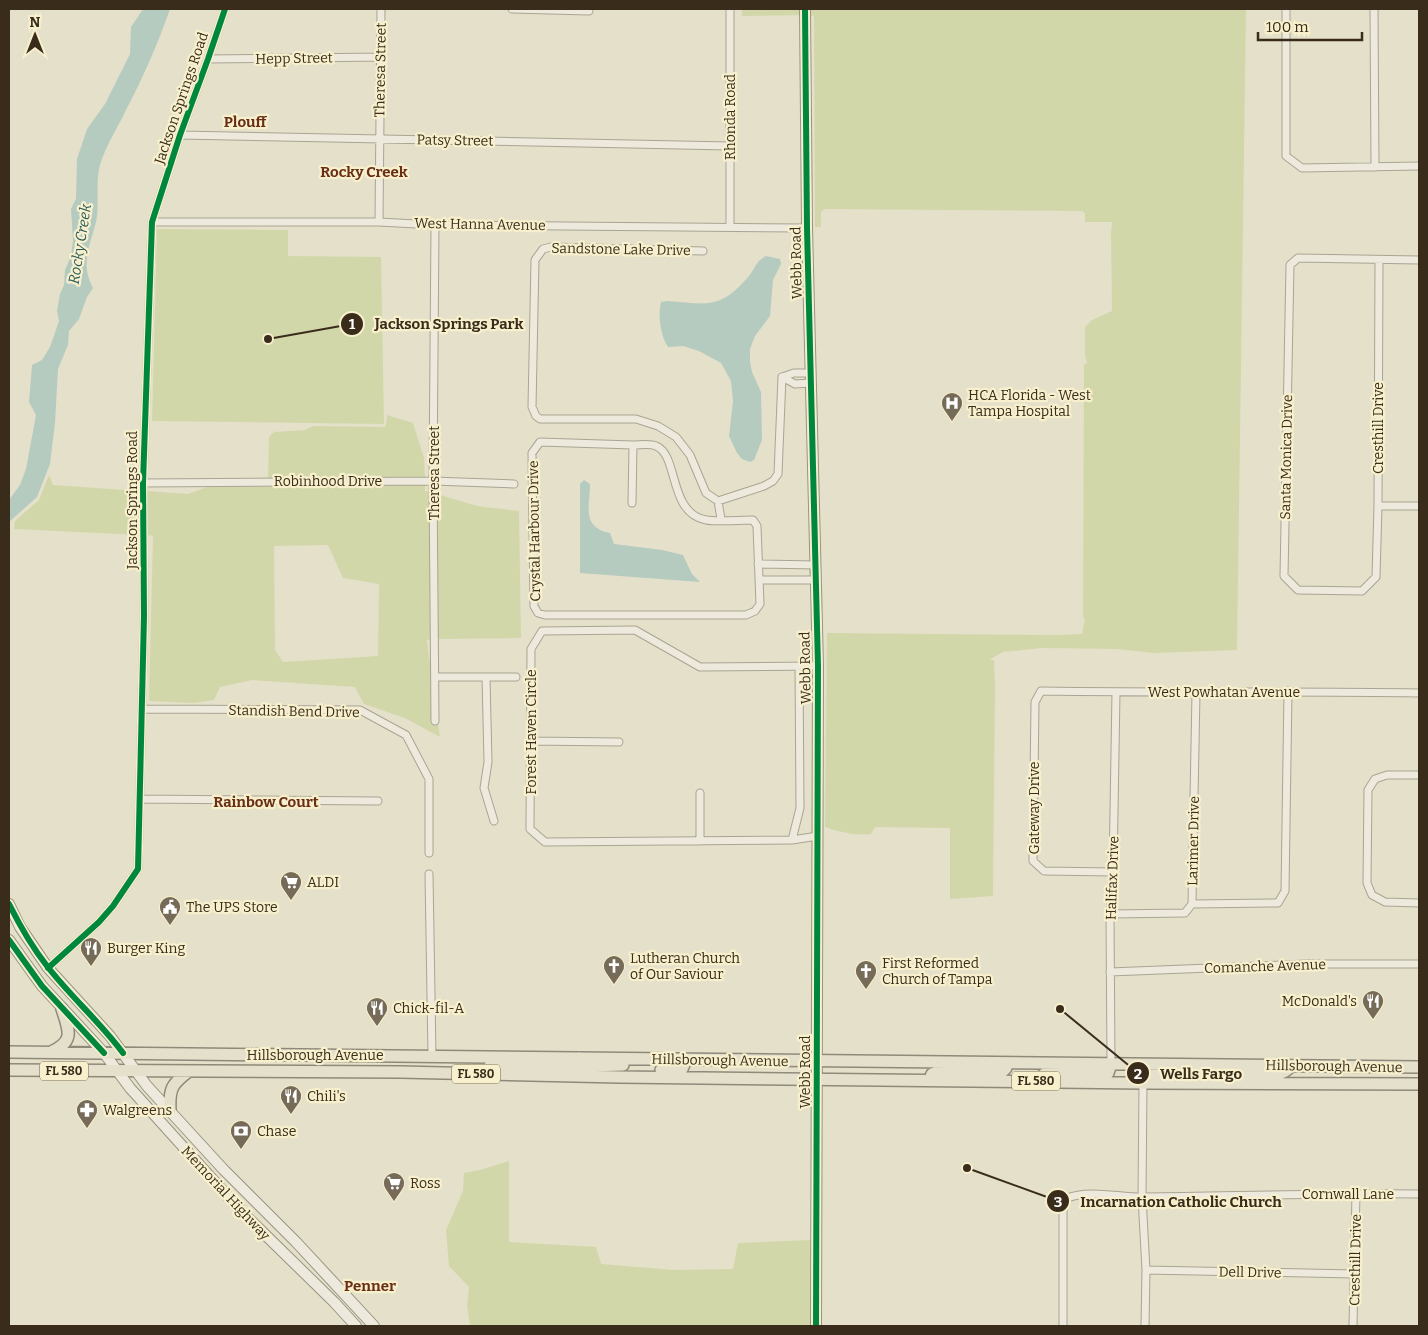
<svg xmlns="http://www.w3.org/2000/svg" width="1428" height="1335" font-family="Bitter,serif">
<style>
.green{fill:#d2d7aa;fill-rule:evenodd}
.water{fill:#b5cbc0}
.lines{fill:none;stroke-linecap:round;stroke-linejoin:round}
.street-casing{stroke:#aaa493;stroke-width:9}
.secondary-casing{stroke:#999383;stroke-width:12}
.primary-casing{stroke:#8f897a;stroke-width:14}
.street{stroke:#ede9dc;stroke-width:7}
.secondary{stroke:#ede9dc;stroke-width:10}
.primary{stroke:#e5e0cc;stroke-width:11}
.cycleway-casing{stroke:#f8f0cd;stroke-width:9}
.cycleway{stroke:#00873e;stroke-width:6}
.labels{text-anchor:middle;stroke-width:4.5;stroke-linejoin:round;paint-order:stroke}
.shield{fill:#f8f0cd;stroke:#726750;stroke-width:1}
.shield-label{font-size:12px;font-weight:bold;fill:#392c1b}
.street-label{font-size:14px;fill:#392c1b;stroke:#f8f0cd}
.poi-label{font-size:14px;fill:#392c1b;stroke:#f8f0cd;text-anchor:start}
.neighbourhood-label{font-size:15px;font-weight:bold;fill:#692f16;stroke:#f8f0cd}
.water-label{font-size:15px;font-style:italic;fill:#28595a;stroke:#f8f0cd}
.leader{fill:none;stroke:#392c1b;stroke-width:2}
.callout-dot{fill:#392c1b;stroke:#f8f0cd;stroke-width:2}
.mark-label{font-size:15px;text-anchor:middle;font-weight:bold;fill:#fff}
.callout-label{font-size:15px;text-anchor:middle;font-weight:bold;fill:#392c1b;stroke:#f8f0cd;stroke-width:4.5;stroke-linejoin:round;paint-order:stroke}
</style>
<rect width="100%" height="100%" fill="#e5e0c9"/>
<!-- green -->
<path class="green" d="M742 9H802V15L742 16Z
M809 9H1246L1237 650 1154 653 1116 649 1041 648 1003 652 989 660H994L995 687 993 896 950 899V828L875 827 871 834C856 836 840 832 825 827L827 633 1057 635 1082 634 1085 619 1083 617 1084 364H1087L1085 355V327L1092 320 1112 311 1111 233 1112 222H1085V213L1082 211 824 209 821 212V227H815L814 16 809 15Z
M157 229 288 230V256L381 257 384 424 152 421Z
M387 415 413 423 424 458 425 477 268 478 269 437 274 432 305 430 313 426 384 427 386 425Z
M49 475 53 485 139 491 140 535 14 529 15 521 39 500Z
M425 485V491L430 492 431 639 427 640 431 671 432 725H438L440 737 405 718 364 704 355 687 252 680 220 687 214 700 194 703 149 701 153 536 147 535V491L188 494 207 487ZM328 545 343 578 379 584 378 656 283 662 275 650 274 546Z
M437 494 477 506 519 511 521 638 438 639Z
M509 1161V1242L596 1247 601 1264 674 1270 733 1269 738 1243 813 1240V1326H472L470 1325 467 1306 469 1287 449 1266 446 1230 463 1191 464 1173 480 1170Z"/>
<!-- water -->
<path class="water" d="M143 9H170C158 43 143 78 126 110 117 129 106 145 100 165 95 183 100 204 96 222 90 246 80 264 93 288L87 297 79 319 69 331 68 345 58 369 55 423 50 464 37 497 9 522V500L20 485 26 469 36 415 29 402 32 365 42 360 50 347 59 321 57 311 60 294 64 285 65 270 71 256 73 240 71 209 76 199 77 159 87 129 105 104 130 54 131 27Z
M766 256 780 259 781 264 773 280 770 316 755 336 750 349V362L752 372 761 392 762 440 754 460 750 462 742 459 737 453 729 436 733 401 731 381 721 363 699 351 683 346 668 347C660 335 658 315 661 302L667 301C708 304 720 310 749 276 756 267 755 262 766 256Z
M584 480 590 484C590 507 581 527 610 533L614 544 662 550 683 555 692 574 700 582 580 573V484Z"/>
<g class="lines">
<!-- street casing -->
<g class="street-casing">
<path id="street" d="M512 9 589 11
M1286 9V156L1302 168 1419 166
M1374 9 1375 167
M208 59 380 57
M180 135 729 146
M152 222H379L435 225 807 228
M379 222 381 9
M435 225 433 481 435 721
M730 226V9
M703 251 551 247 543 249 535 260 532 407 536 416 540 419H636L658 426 676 437 690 455 706 493 718 501 721 519
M1379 260 1378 506 1376 577 1362 591 1298 590 1284 576 1290 265 1298 258 1419 260
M782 377 795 384 811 383
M782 377 794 373H811
M143 483 433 481 514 484
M718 501 764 486 773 481 778 474 782 377
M632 503 633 445 540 442 532 453 534 606 538 613 545 615H746L755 611 760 604 757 526 753 520C740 520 718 522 706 520 668 513 679 455 656 446 650 443 640 445 633 445
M1378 506H1419
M758 564 816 565
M759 580H816
M435 677H516
M486 677 488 762 484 788 494 821
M142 709 360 710 406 735 429 779V853
M530 741 619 742
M1419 775H1387L1375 779 1368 790 1367 883 1372 895 1385 902 1419 903
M140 799 378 801
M818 836 792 840 545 842 530 829 531 649 542 631 635 630 700 667 818 666
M792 840 800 808 799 666
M700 841V793
M1113 872 1044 871 1033 861 1035 702 1041 691C1167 693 1293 691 1419 693
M429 874 432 1056
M1192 904 1278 903 1285 891 1288 691
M1110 914 1185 913 1192 904 1196 693
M48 968 99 922 113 906 138 869 144 616 143 483 152 222 180 135 208 59 225 9
M1110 972 1307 964H1419
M1111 1064 1110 914 1113 872 1116 692
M1143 1083 1142 1197 1146 1270 1145 1326
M1146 1270 1355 1274
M1063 1326V1207L1067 1198C1091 1189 1120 1198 1146 1197 1237 1196 1328 1193 1419 1194
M1353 1326 1356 1194"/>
</g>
<!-- secondary casing -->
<g class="secondary-casing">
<path id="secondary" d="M805 9 807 228 818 666 816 1326
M9 904 20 927 48 968 110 1036 147 1086 223 1169 296 1242 374 1326
M9 940 42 986 104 1053 130 1088 242 1212 334 1302 356 1326"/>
</g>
<!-- primary casing -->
<g class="primary-casing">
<path id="primary" d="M9 1052 1419 1067
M51 1052C75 1041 69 1031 62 1009
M9 1070 400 1072 619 1077 1143 1083 1419 1084
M661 1070 682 1069 686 1060
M483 1074 490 1066 570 1067 575 1065 579 1058
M1044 1074 1108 1073 1111 1064
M578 1075 587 1066 623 1065
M930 1079 932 1074 937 1072 1003 1071 1006 1068 1007 1063
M1143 1083 1152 1074H1211L1224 1065
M1239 1083 1243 1076C1258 1072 1280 1080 1291 1066
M170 1110C169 1088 172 1084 189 1071"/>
</g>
<!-- street -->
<use href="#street" class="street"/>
<!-- secondary -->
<use href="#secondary" class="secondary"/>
<!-- primary -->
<use href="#primary" class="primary"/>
<!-- cycleway casing -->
<g class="cycleway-casing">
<path id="cycleway" d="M805 9 807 228 818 666 816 1326
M9 904C20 926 32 947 47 966 71 997 100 1022 123 1053
M9 940 42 986 104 1053
M48 968 99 922 113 906 138 869 144 616 143 483 152 222 180 135 208 59 225 9"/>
</g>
<!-- cycleway -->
<use href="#cycleway" class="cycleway"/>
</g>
<!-- icons -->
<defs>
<g id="hospital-pin" transform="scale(1.125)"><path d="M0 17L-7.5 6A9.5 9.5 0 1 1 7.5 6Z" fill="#756b58" stroke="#f8f0cd"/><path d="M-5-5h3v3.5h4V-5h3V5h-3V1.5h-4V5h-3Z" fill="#fff"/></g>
<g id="supermarket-pin" transform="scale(1.125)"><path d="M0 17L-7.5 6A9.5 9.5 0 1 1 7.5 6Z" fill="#756b58" stroke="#f8f0cd"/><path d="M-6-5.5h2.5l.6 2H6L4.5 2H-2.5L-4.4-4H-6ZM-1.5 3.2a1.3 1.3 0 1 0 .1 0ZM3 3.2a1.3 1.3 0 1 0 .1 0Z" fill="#fff"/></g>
<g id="civic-pin" transform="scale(1.125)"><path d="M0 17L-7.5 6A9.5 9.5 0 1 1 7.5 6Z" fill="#756b58" stroke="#f8f0cd"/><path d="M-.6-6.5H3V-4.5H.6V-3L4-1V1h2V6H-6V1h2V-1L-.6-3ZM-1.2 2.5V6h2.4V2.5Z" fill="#fff"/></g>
<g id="restaurant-pin" transform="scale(1.125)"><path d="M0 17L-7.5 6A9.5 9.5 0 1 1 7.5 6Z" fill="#756b58" stroke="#f8f0cd"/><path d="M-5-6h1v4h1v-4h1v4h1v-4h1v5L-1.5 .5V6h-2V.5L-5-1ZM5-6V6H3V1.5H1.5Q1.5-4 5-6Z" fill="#fff"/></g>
<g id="church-pin" transform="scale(1.125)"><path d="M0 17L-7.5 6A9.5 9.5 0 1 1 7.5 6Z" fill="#756b58" stroke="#f8f0cd"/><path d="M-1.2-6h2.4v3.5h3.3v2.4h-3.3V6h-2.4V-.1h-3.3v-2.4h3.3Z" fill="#fff"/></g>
<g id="pharmacy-pin" transform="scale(1.125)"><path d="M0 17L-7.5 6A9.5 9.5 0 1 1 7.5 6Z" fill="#756b58" stroke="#f8f0cd"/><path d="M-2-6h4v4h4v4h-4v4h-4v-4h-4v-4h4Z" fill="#fff"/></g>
<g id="bank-pin" transform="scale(1.125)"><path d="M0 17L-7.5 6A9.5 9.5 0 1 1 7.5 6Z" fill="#756b58" stroke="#f8f0cd"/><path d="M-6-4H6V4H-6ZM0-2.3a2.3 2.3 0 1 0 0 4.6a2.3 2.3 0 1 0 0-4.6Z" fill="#fff"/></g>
</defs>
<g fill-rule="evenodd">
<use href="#hospital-pin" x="952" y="403"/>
<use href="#supermarket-pin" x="291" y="882"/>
<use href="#civic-pin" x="170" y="907"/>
<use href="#restaurant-pin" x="91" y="948"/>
<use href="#church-pin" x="614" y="966"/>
<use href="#church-pin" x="866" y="971"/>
<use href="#restaurant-pin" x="1373" y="1001"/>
<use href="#restaurant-pin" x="377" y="1008"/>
<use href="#restaurant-pin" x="291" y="1096"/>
<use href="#pharmacy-pin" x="87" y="1110"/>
<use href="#bank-pin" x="241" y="1131"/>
<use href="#supermarket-pin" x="394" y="1183"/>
</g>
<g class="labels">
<!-- shield labels -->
<g class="shield">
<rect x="40" y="1061.5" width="48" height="19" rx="4"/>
<rect x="452" y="1064.5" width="48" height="19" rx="4"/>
<rect x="1012" y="1071.5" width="48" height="19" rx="4"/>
</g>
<g class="shield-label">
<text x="64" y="1075">FL 580</text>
<text x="476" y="1078">FL 580</text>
<text x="1036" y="1085">FL 580</text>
</g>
<!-- street labels -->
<g class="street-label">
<text transform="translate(294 58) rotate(-1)" y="5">Hepp Street</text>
<text transform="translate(380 70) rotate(-89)" y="5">Theresa Street</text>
<text transform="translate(181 98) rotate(-71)" y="5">Jackson Springs Road</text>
<text transform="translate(730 117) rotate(-90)" y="5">Rhonda Road</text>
<text transform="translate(455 140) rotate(1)" y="5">Patsy Street</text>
<text transform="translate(480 224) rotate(1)" y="5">West Hanna Avenue</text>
<text transform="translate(621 249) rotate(1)" y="5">Sandstone Lake Drive</text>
<text transform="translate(796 263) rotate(-91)" y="5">Webb Road</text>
<text transform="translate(1378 428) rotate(-90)" y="5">Cresthill Drive</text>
<text transform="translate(1286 457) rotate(-89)" y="5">Santa Monica Drive</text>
<text transform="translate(434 473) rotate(-90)" y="5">Theresa Street</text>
<text x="328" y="486">Robinhood Drive</text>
<text transform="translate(132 500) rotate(-90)" y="5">Jackson Springs Road</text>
<text transform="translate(534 531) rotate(-91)" y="5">Crystal Harbour Drive</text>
<text transform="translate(805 668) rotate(-91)" y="5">Webb Road</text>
<text x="1224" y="697">West Powhatan Avenue</text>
<text transform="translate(294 711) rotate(1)" y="5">Standish Bend Drive</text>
<text transform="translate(531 732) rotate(-90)" y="5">Forest Haven Circle</text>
<text transform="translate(1034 808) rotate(-90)" y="5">Gateway Drive</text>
<text transform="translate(1193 841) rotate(-89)" y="5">Larimer Drive</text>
<text transform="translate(1112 878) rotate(-88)" y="5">Halifax Drive</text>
<text transform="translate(1265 966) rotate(-2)" y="5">Comanche Avenue</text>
<text x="315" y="1060">Hillsborough Avenue</text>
<text transform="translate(720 1060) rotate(1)" y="5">Hillsborough Avenue</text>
<text transform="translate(1334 1066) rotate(1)" y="5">Hillsborough Avenue</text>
<text transform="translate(805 1072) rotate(-90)" y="5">Webb Road</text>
<text transform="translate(226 1193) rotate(47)" y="5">Memorial Highway</text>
<text x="1348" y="1199">Cornwall Lane</text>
<text transform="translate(1355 1260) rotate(-89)" y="5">Cresthill Drive</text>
<text transform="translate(1250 1272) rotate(1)" y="5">Dell Drive</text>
</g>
<!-- poi labels -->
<g class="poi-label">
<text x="968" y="400">HCA Florida - West<tspan x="968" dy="16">Tampa Hospital</tspan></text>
<text x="307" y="887">ALDI</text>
<text x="186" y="912">The UPS Store</text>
<text x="107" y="953">Burger King</text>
<text x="630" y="963">Lutheran Church<tspan x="630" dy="16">of Our Saviour</tspan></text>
<text x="882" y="968">First Reformed<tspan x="882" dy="16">Church of Tampa</tspan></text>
<text x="1357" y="1006" text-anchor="end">McDonald's</text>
<text x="393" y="1013">Chick-fil-A</text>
<text x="307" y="1101">Chili's</text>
<text x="103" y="1115">Walgreens</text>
<text x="257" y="1136">Chase</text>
<text x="410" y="1188">Ross</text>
</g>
<!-- neighbourhood labels -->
<g class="neighbourhood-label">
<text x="245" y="127">Plouff</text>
<text x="364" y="177">Rocky Creek</text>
<text x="266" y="807">Rainbow Court</text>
<text x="370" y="1291">Penner</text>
</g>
<!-- water labels -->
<g class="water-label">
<text transform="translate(80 244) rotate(-81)" y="5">Rocky Creek</text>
</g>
</g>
<!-- callouts -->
<path class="leader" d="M268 339L352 324M1060 1009L1138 1073M967 1168L1058 1201"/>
<g class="callout-dot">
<circle cx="268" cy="339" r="5"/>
<circle cx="1060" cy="1009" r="5"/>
<circle cx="967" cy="1168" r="5"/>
<circle cx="352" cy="324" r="12"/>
<circle cx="1138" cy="1073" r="12"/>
<circle cx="1058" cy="1201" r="12"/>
</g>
<g class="mark-label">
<text x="352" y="329">1</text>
<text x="1138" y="1079">2</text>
<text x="1058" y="1207">3</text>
</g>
<g class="callout-label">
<text x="449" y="329">Jackson Springs Park</text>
<text x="1201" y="1079">Wells Fargo</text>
<text x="1181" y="1207">Incarnation Catholic Church</text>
</g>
<!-- border -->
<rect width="1428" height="1335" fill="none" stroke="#392c1b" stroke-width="20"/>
<!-- north arrow -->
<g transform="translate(35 35)" stroke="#f8f0cd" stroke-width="4" paint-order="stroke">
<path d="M0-4L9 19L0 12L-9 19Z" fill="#392c1b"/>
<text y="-8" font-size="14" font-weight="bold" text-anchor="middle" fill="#392c1b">N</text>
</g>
<!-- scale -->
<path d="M1258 32v8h104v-8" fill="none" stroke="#392c1b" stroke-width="2.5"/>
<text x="1266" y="32" font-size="15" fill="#392c1b" stroke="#f8f0cd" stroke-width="4" paint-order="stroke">100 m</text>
</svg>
